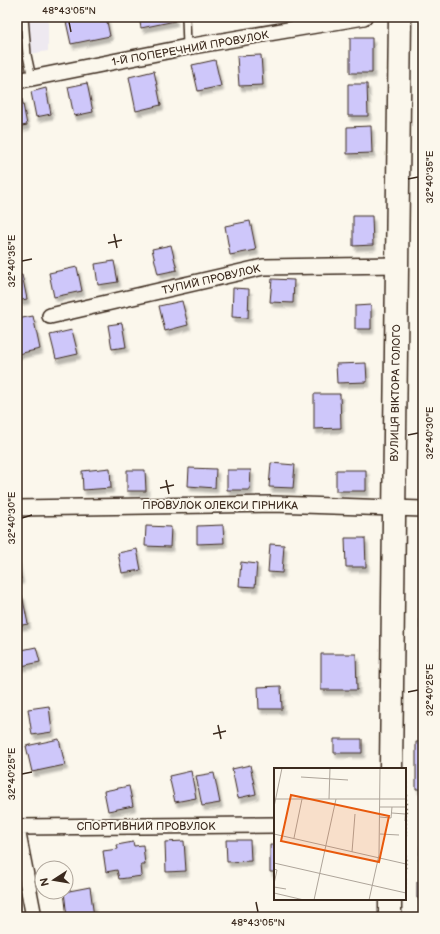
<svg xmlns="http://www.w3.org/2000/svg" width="440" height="934" font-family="'Balsamiq Sans',sans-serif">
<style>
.built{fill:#eee9f0}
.building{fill:#cec7fa;stroke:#3b2a1e;filter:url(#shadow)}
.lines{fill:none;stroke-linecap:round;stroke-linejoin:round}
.service-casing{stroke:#3b2a1e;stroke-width:10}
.minor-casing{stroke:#3b2a1e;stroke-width:18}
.primary-casing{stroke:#3b2a1e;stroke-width:25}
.path{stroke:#3b2a1e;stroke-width:2.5;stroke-dasharray:1 3;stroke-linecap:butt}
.service{stroke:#fbf7ec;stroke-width:7}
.minor{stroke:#fbf7ec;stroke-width:15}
.primary{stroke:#fbf7ec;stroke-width:22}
.ticks{fill:none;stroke:#3b2a1e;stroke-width:1.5}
.labels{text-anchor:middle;stroke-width:4;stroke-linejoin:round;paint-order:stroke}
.street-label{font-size:11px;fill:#3b2a1e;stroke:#fbf7ec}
.inset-road{fill:none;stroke:#aea59a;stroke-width:1}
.view{fill:#e8590c;fill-opacity:0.15;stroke:#e8590c;stroke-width:2}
.inset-edge{fill:none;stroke:#3b2a1e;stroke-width:2}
.neatline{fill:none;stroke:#3b2a1e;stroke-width:1.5}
.ticks-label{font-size:10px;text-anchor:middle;fill:#3b2a1e}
</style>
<defs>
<filter id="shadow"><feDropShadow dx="2.5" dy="4.5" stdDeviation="1" flood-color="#0004"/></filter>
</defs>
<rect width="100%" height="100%" fill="#fbf7ec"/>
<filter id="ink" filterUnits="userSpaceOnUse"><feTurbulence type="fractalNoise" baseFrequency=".025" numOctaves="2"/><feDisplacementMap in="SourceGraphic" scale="8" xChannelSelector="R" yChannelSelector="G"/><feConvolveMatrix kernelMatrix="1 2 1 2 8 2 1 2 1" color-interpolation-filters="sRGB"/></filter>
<g filter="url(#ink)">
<!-- built -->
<path class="built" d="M17 17H48V51L18 56Z"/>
<!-- building -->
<path class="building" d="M65 17H106L110 36 71 44Z
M139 17H174L175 21 141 28Z
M350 38H372V73H350Z
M261 55 263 85 239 86 237 56Z
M215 60 221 86 198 91 192 65Z
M154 71 161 105 136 111 129 77Z
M87 83 93 112 74 116 68 87Z
M348 84H367L368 116H348Z
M46 88 51 114 36 117 31 92Z
M22 99 27 125 17 127V101Z
M371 126 372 153 347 154V127Z
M353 216H372L373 245 353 246Z
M250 221 256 250 230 255 225 226Z
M171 245 177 270 158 274 152 249Z
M114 261 118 282 98 285 95 264Z
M77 267 82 291 54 297 49 273Z
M22 275 27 299 17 301V276Z
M272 279 294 280 293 303 270 302Z
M233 288 249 289 248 318 232 317Z
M182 301 188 325 165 331 159 306Z
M371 305V329H355V306Z
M33 316 40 349 18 354 17 319Z
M122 323 126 347 112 349 108 325Z
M72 330 78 354 56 359 50 335Z
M366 363 367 382 337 383 336 364Z
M314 394H340L341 428 314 429Z
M271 463 295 465 293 488 269 487Z
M110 468 111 488 83 490 82 471Z
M189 468 216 469 215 488 188 486Z
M127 470H145L146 491H127Z
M227 470H251L250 490H227Z
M336 470H366V491H336Z
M223 525 224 543 197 544V526Z
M146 526 171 527 170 547 145 546Z
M345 538H365L366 567H346Z
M270 544 284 545 282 573 268 572Z
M137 549 141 570 122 573 118 553Z
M17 559 21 579 17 580Z
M241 562 257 564 255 587 239 586Z
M22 595 28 624 17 626V596Z
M420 608H423V629H420Z
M36 647 40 662 17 667V651Z
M321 654H356L357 690H321Z
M421 661H423V685H421Z
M281 686 282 709H259L258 687Z
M49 706 52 732 32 735 28 709Z
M422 707H423V731L421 730Z
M59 739 65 765 32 772 26 746Z
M334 739H362V753H334Z
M416 742H423V789H416Z
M250 765 256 794 238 798 232 769Z
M191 771 196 798 175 802 169 776Z
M214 773 220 803 202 806 196 776Z
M129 786 133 806 108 811 104 791Z
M422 825H423V861H419Z
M226 840H250L251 861 227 862Z
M184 841 186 871 166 872 165 842Z
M133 842 134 846 143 845 145 865H141L142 876 119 879 117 870 106 872 103 851 118 849 117 845Z
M270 845H275V872H270Z
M423 881V898H417V882Z
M90 887 94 917H67L64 892Z"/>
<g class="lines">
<!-- service casing -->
<g class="service-casing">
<path id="service" d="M24 17 27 55 32 78
M186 17 187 47"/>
</g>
<!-- minor casing -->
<g class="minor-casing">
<path id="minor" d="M17 81 187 47 364 17
M50 316 263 267 398 265
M17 508 273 504 423 509
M17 827 275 825
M17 829 34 917"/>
</g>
<!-- primary casing -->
<g class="primary-casing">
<path id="primary" d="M391 769 400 17
M390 917V899"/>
</g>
<!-- path -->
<path class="path" d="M405 888 406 781"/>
<!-- service -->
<use href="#service" class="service"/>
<!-- minor -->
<use href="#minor" class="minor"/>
<!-- primary -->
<use href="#primary" class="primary"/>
</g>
</g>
<!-- ticks -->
<path class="ticks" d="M69 22 71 32M408 179 418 177M114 234 117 248M108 243 122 240M22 261 32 259M408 435 418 433M166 480 169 494M160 488 174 485M22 518 32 515M408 692 418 690M218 725 221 739M213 734 226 731M22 774 32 772M256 902 258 912"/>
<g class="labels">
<!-- street labels -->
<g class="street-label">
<text transform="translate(190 48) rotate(-10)" y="4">1-Й ПОПЕРЕЧНИЙ ПРОВУЛОК</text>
<text transform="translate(211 279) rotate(-13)" y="4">ТУПИЙ ПРОВУЛОК</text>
<text transform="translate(395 393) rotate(-89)" y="4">ВУЛИЦЯ ВІКТОРА ГОЛОГО</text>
<text x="220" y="509">ПРОВУЛОК ОЛЕКСИ ГІРНИКА</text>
<text x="146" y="830">СПОРТИВНИЙ ПРОВУЛОК</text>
</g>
</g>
<!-- overview -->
<g transform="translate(274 768)">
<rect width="132" height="132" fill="#fbf7ec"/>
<path class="inset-road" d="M27 9 74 12M0 31H132M55 31 56 0M0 39 8 0M106 39H132M118 45 131 46M106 49 117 50 118 39M131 53 132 36M0 66 132 96M106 66 125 67M20 70 28 31M78 84 81 46M0 95 132 125M0 101 3 102 0 116M0 119 12 121M0 125 30 132M40 132 62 31M95 132 105 87 106 0"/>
<path class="view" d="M17 27 115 48 105 94 7 73Z"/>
<rect width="132" height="132" class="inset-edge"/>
</g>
<!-- margin -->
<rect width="440" height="934" fill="none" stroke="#fbf7ec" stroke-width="44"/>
<!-- north arrow -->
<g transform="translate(54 880) rotate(258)"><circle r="19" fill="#fbf7ec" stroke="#aea59a"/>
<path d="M0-3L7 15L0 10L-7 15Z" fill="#3b2a1e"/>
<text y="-6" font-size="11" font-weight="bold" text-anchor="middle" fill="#3b2a1e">N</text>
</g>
<rect x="22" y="22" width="396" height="890" class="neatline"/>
<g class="ticks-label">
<text x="69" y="14">48°43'05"N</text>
<text transform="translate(429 177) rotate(-90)" y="4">32°40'35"E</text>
<text transform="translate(11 261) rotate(-90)" y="4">32°40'35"E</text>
<text transform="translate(429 433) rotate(-90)" y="4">32°40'30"E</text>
<text transform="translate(11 518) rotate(-90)" y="4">32°40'30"E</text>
<text transform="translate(429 690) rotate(-90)" y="4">32°40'25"E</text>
<text transform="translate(11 774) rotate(-90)" y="4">32°40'25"E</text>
<text x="258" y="926">48°43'05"N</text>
</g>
</svg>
